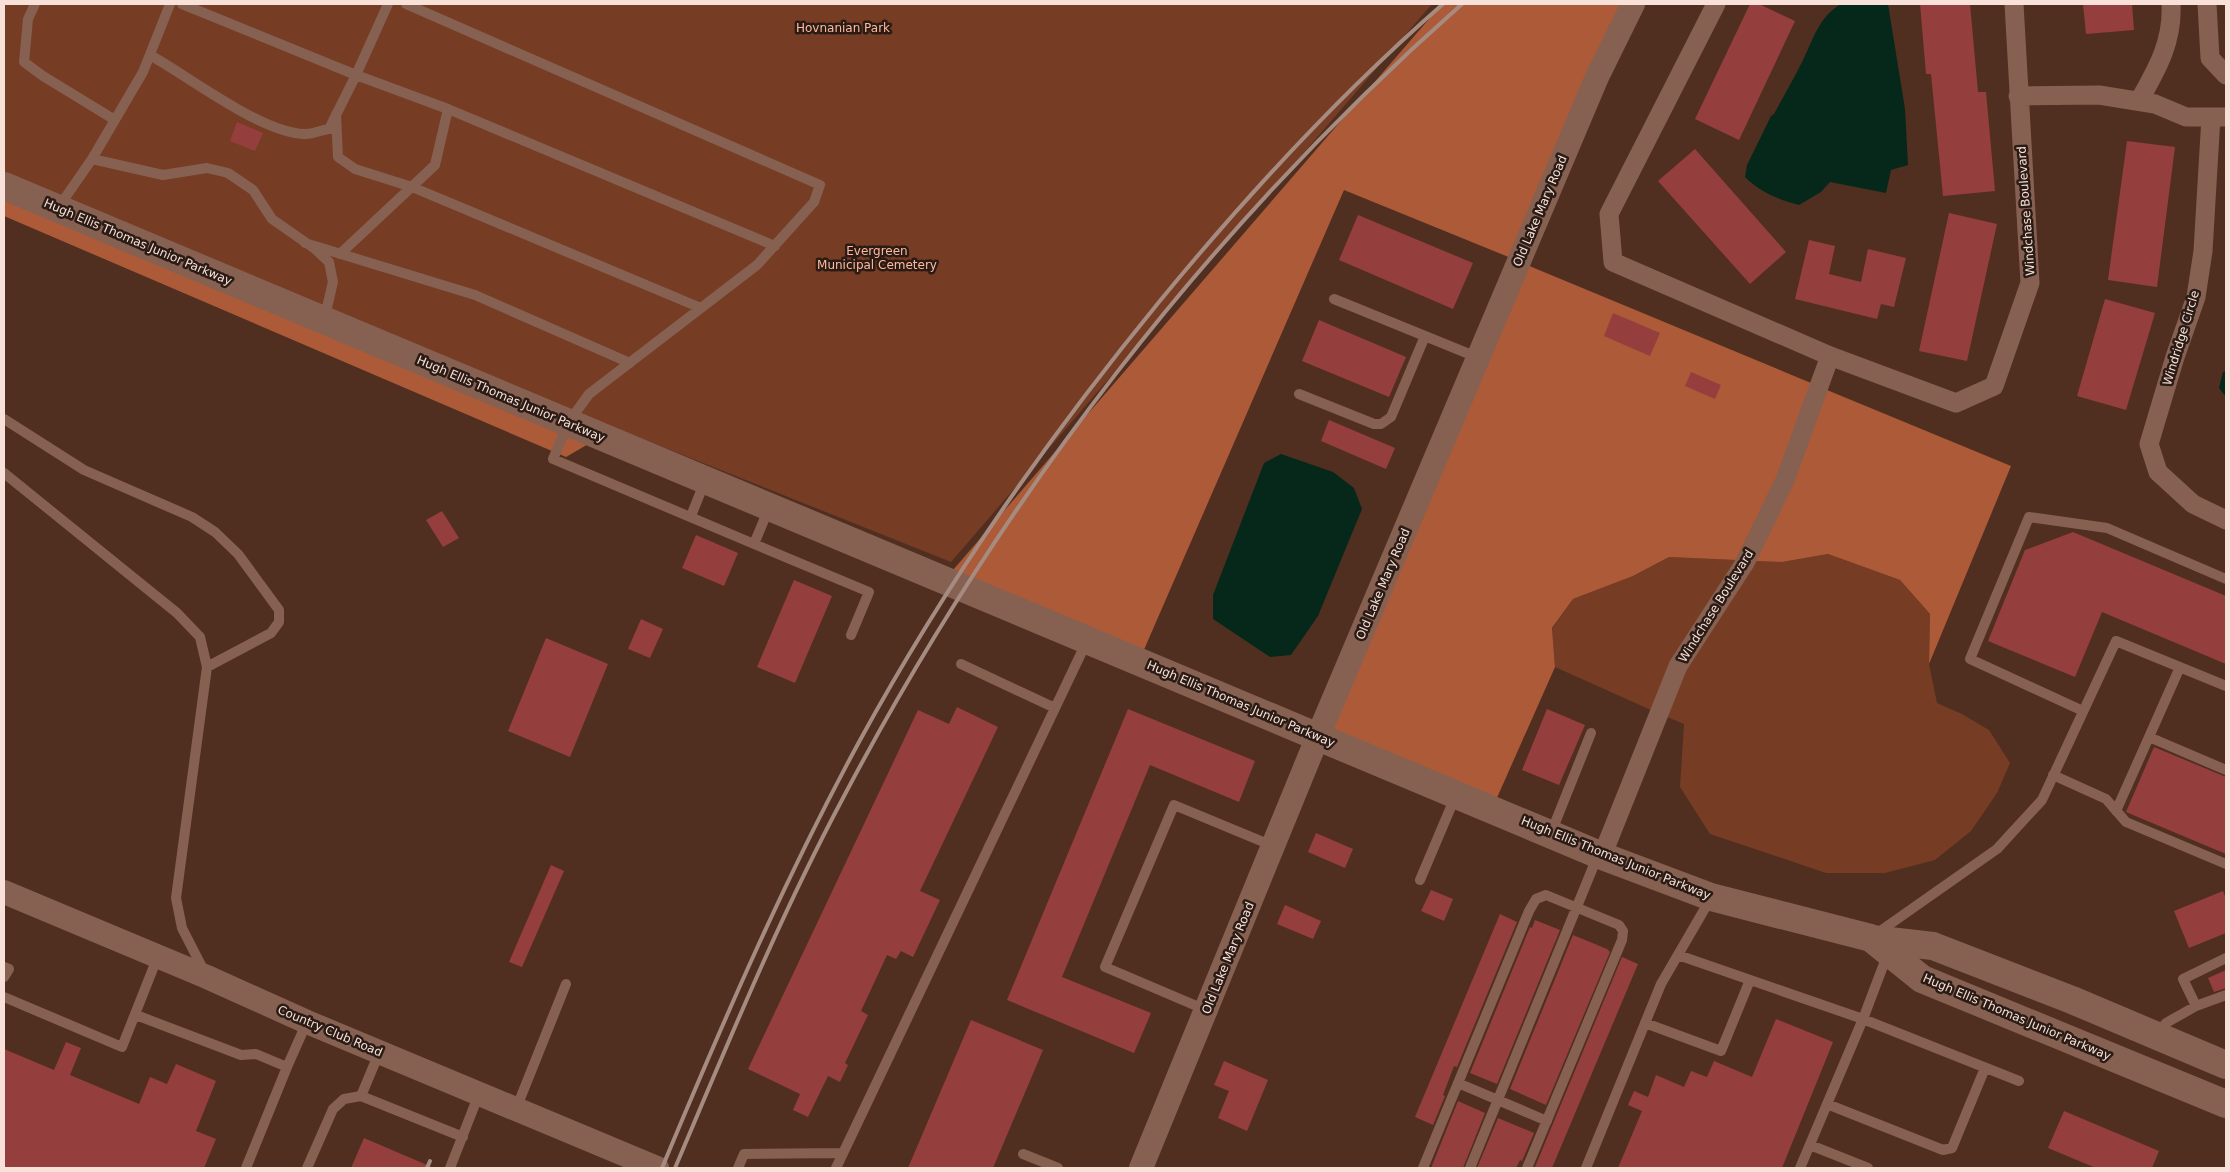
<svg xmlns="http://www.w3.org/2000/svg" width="2230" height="1172" font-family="'DejaVu Sans',sans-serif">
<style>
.green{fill:#763c24}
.forest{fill:#ac5a37}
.water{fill:#06281a}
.building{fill:#953e3e}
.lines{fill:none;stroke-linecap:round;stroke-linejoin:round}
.service{stroke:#866152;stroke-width:10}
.minor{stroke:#866152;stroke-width:19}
.tertiary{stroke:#866152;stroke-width:24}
.secondary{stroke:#866152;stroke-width:28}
.rail{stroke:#a68b80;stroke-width:4}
.labels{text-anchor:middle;stroke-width:5;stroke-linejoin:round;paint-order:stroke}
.park-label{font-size:12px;fill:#feba9e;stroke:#2b1b15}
.street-label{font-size:12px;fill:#f7e1d8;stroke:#2b1b15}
</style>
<rect width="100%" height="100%" fill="#502f21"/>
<!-- green -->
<path class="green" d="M4 4H1432L951 562 4 184Z
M1828 554 1900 580 1930 614 1929 664 1937 703 1962 714 1989 730 2010 763 1997 793 1971 831 1935 860 1885 873H1826L1710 834 1680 787 1684 724 1667 717 1686 670 1755 561 1782 562Z
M1669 557 1736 560 1651 710 1555 667 1552 629 1573 599 1633 576Z"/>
<!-- forest -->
<path class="forest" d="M1442 4H1623L1511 258 1344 190 1143 652 953 570Z
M4 197 590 443 566 457 4 216Z
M1527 265 1811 383 1777 477 1736 560 1669 557 1633 576 1573 599 1552 628 1555 667 1496 800 1330 730Z
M1827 390 2011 466 1929 664 1930 614 1900 580 1828 554 1782 562 1755 561Z"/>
<!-- water -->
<path class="water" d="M1841 4H1888L1905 109 1908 165 1891 170 1886 193 1830 182 1821 192 1799 205C1779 200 1760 192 1745 177L1747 165 1771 116 1774 114C1784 95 1795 77 1804 58 1814 37 1820 16 1841 4Z
M2226 371V397L2219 388 2223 372Z
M1281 454 1333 472 1354 488 1362 509 1318 616 1291 655 1270 657 1213 619V595L1264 463Z"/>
<!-- building -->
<path class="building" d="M1750 4H1759L1795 21 1739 140 1695 119Z
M1920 4H1970L1978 92H1986L1995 191 1943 196 1931 74H1926Z
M2083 4H2132L2134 30 2086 34Z
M237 122 263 133 255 151 230 141Z
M2127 141 2175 147 2157 287 2108 280Z
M1695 149 1786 252 1750 284 1658 181Z
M1949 213 1997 224 1967 361 1919 351Z
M1358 215 1473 263 1453 309 1339 260Z
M1809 240 1835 246 1829 274 1861 282 1868 249 1906 258 1894 307 1881 304 1877 319 1795 299Z
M2105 299 2155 313 2126 410 2077 396Z
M1613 313 1660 333 1650 356 1604 336Z
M1319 320 1406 357 1389 397 1302 361Z
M1691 372 1721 385 1715 399 1685 386Z
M1329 420 1395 448 1386 469 1321 441Z
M442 511 459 538 443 547 426 520Z
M2073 532 2226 596V664L2102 612 2075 677 1988 641 2025 550Z
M696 535 738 553 724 586 682 568Z
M794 580 832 596 795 683 757 667Z
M641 619 663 629 650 658 628 649Z
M546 638 608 664 570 757 508 731Z
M957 707 998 727 920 891 940 900 913 957 901 951 896 959 887 955 861 1011 868 1015 845 1063 848 1065 840 1082 828 1076 808 1117 793 1110 800 1094 748 1069 918 710 949 724Z
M1128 709 1255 761 1239 802 1150 765 1062 977 1151 1013 1134 1053 1007 1000Z
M1547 709 1585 725 1559 785 1522 770Z
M2154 747 2226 777V854L2126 812Z
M1316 833 1353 849 1345 868 1308 852Z
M551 865 564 871 522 967 509 962Z
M1431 890 1453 899 1444 921 1421 911Z
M2223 891 2226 899V933L2189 948 2174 911Z
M1285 905 1321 921 1313 939 1277 924Z
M1500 914 1517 922 1457 1067 1454 1066 1443 1095 1445 1096 1433 1125 1415 1117Z
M1535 920 1560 930 1497 1084 1470 1073 1530 927 1532 928Z
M1573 935 1607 949 1610 952 1546 1105 1510 1089Z
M1622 957 1638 964 1552 1168H1538L1535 1167Z
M2226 970V988L2214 992 2208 978Z
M1776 1019 1833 1042 1782 1168H1618L1642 1111 1628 1105 1634 1091 1648 1097 1656 1075 1684 1087 1691 1071 1707 1077 1714 1061 1752 1077Z
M971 1020 1043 1050 993 1168H908Z
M66 1042 81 1048 70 1075 139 1104 150 1077 167 1084 176 1064 216 1081 196 1131 216 1139 204 1168H4V1049L54 1070Z
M1224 1061 1268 1080 1247 1131 1218 1118 1229 1091 1214 1085Z
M1458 1101 1485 1113 1463 1168H1431Z
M2064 1111 2159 1151 2152 1168H2096L2048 1148Z
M1498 1118 1534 1133 1522 1161 1520 1160 1516 1168H1477Z
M364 1138 434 1168H351Z"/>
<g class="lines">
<!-- service -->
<path class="service" d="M35 4 28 19 24 62 43 76 115 120
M182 4 356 75 448 109 435 165 340 254
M406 4 820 185 814 202 757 265 589 394 568 423 553 459 754 544
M150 55C188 76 264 135 306 134 313 134 322 130 329 129L356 75 388 4
M448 109 775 246
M336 114 338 157 355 169 412 187 701 308
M92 159 163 175 207 168 228 173 253 190 272 219 315 249 329 262 333 282 324 320
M58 208 92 159 143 72 170 4
M305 243 475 295 630 363
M1334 299 1479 358
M1299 394 1374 424H1381L1391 417 1425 336
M4 419 84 470 192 517 215 532 238 554 279 610V622L271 633 207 667
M4 473 177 613 200 637 207 667 176 898 182 928 204 971
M769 508 754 544 869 592 851 635
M691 516 705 481
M961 664 1055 708
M2180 667 2149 737 2226 770
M2083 711 1970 659 2029 517 2107 528 2226 579
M2053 775 2106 799 2126 822 2226 864
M2116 811 2149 737
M1551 833 1591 733
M1420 880 1456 795
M1876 934 1997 849 2042 800 2116 641 2226 686
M1678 955 1863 1019 1888 953
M4 967 9 969 4 977
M4 997 122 1047 158 956
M2196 1006 2226 995
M1206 1010 1105 967 1174 805 1273 846
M136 1015 241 1055 256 1054 287 1067 307 1022
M1645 1023 1721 1051 1750 980
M2157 1034 2166 1023 2196 1006 2183 979 2226 958
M379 1053 361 1096 463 1137
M1458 1083 1547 1121
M1827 1104 1943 1150 1952 1148 1985 1068
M516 1109 566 984
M1810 1145 1868 1168
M1023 1154 1058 1168
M246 1168 287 1067
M307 1168 333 1109 344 1099 361 1096
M450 1168 479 1094
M738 1168 744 1154 843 1153
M836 1168 1087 641
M1423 1168 1529 911 1536 899 1546 895 1619 925 1623 931 1622 940 1527 1168
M1470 1168 1598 855
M1586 1168 1661 984 1711 898
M1800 1168 1863 1019 2019 1081"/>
<!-- minor -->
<path class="minor" d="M1716 4 1609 214 1613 262 1830 356 1956 403 1994 386 2030 283 2014 4
M2207 4 2210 58 2226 75
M2018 96 2099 95 2155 104 2186 117H2226
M2139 101C2157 69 2173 42 2171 4
M2211 117 2203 251 2196 297 2175 357 2149 444 2158 472 2193 504 2226 520
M1602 856 1678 666 1746 561 1785 480 1830 356"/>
<!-- tertiary -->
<path class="tertiary" d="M4 892 207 977 307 1022 657 1168
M1141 1168 1318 736 1597 77 1633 4"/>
<!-- secondary -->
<path class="secondary" d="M4 186 1602 856 1711 897 1871 938 1922 979 2226 1104
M1872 939 1933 946 2072 1000 2226 1065"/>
<!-- rail -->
<path class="rail" d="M427 1168 430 1161
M662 1168C722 1024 784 880 859 742 944 586 1046 440 1159 302 1246 196 1340 94 1443 4
M675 1168C728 1043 779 918 843 798 1000 500 1209 227 1462 4"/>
</g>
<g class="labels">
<!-- park labels -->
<g class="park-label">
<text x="843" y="32">Hovnanian Park</text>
<text x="877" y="255">Evergreen<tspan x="877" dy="14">Municipal Cemetery</tspan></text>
</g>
<!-- street labels -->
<g class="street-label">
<text transform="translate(1540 211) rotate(-67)" y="4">Old Lake Mary Road</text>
<text transform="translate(2026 211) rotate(-94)" y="4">Windchase Boulevard</text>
<text transform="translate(138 242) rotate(23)" y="4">Hugh Ellis Thomas Junior Parkway</text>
<text transform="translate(2181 338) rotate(-73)" y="4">Windridge Circle</text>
<text transform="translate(511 399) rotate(23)" y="4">Hugh Ellis Thomas Junior Parkway</text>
<text transform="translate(1383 584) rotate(-67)" y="4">Old Lake Mary Road</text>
<text transform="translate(1716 606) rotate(-58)" y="4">Windchase Boulevard</text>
<text transform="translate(1241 704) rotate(23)" y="4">Hugh Ellis Thomas Junior Parkway</text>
<text transform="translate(1616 858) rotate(22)" y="4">Hugh Ellis Thomas Junior Parkway</text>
<text transform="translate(1228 958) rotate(-68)" y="4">Old Lake Mary Road</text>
<text transform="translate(2017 1017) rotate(23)" y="4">Hugh Ellis Thomas Junior Parkway</text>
<text transform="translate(330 1031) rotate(23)" y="4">Country Club Road</text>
</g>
</g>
<!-- border -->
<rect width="2230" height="1172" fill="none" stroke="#f7e1d8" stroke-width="10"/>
</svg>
